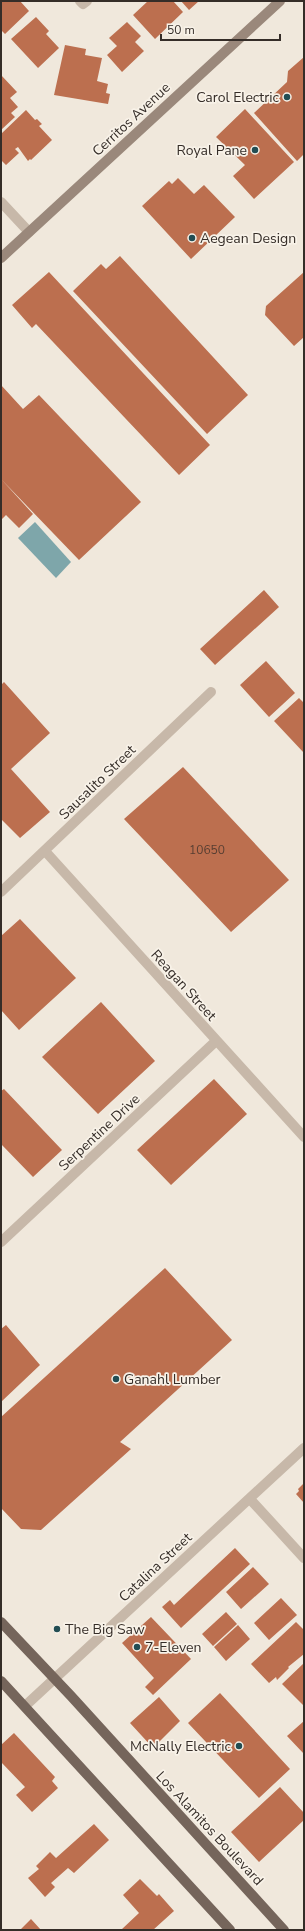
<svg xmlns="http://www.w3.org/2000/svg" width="305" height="1931" font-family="'Nunito Sans',sans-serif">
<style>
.water{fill:#7ea6aa}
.building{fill:#bc6f4f}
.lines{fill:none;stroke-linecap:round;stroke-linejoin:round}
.minor{stroke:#c7b8a9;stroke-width:10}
.secondary{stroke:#9a887b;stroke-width:10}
.primary{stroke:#75655b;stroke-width:10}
.poi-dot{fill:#224d53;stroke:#f8f2e8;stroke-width:1.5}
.labels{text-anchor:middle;stroke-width:3.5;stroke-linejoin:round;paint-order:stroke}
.number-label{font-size:12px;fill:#573e32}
.poi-label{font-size:14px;fill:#352d28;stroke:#f8f2e8;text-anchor:start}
.street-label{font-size:14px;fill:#352d28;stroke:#f8f2e8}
</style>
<rect width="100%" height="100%" fill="#f0e8dc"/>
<!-- water -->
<path class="water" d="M35 522 71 562 56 578 18 538Z"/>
<!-- building -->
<path class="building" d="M1 1H20L29 11 5 34 1 30Z
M148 1H173L183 12 155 39 133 15Z
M181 1H199L189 10Z
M36 17 49 31 46 34 59 48 38 68 11 39Z
M127 22 141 36 135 42 144 51 122 72 107 55 117 46 109 38Z
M65 45 86 49 85 55 102 58 97 81 108 84 106 93 110 94 108 104 54 95Z
M304 57V154L297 161 254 113 287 82 288 71Z
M1 75 17 92 10 98 18 107 11 113 15 117 1 130Z
M245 109 294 162 254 199 233 176 245 165 216 137Z
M26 110 35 120 37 119 42 124 39 126 52 140 31 160 30 159 28 161 18 147 15 149 19 153 6 165 1 160V134Z
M178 178 194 194 204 185 235 217 191 259 142 206 169 181 172 184Z
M120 256 248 395 207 434 73 291 101 264 106 269Z
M49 272 210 445 179 475 36 324 32 328 12 305Z
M304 272V337L294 346 265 315 266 306Z
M1 385 23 409 39 395 141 502 79 560 1 479Z
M1 479 33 514 19 528 6 515 1 520Z
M264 590 279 607 215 665 200 649Z
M266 661 295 693 269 717 240 685Z
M4 682 50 733 11 769 50 812 20 838 1 819V685Z
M299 698 304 703V753L274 721Z
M183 767 289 880 231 932 124 819Z
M20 919 76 978 19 1030 1 1010V936Z
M101 1002 155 1061 98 1114 42 1057Z
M214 1079 247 1114 171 1185 137 1150Z
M4 1089 62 1150 33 1177 1 1144V1091Z
M165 1268 232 1340 120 1442 131 1449 41 1530 21 1529 1 1508V1417Z
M6 1325 40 1365 1 1402V1329Z
M304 1483V1503L296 1494 299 1491 298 1489Z
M235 1548 250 1564 181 1628 162 1607 170 1600 174 1605Z
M253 1567 269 1584 241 1609 226 1592Z
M281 1598 297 1615 269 1640 254 1623Z
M226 1612 237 1624 213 1646 202 1634Z
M151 1617 191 1659 153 1695 145 1687 154 1678 122 1643Z
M296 1622 304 1630V1654L288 1667 289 1668 277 1680 276 1677 269 1683 251 1664Z
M238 1625 250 1639 226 1661 214 1647Z
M304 1663V1704L303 1705 282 1684Z
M220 1693 290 1769 259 1798 188 1723Z
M159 1697 180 1721 153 1748 130 1723Z
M304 1721V1754L287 1736Z
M14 1733 55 1777 52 1781 58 1788 32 1812 16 1795 25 1787 1 1762V1745Z
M280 1787 304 1813V1820L259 1862 231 1832Z
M94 1824 109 1840 74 1873 68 1868 51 1883 55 1887 45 1897 28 1878 39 1869 36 1866 50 1852 56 1858Z
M140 1879 157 1896 159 1894 174 1911 153 1930H121L139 1913 123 1895Z
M31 1919 41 1930H20Z"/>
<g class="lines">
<!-- minor -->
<path class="minor" d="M80 1 83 4 87 1
M1 202 29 232
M45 851 304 1137
M1 892 211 692
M1 1242 216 1041
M250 1499 304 1558
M25 1706 304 1448"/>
<!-- secondary -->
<path class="secondary" d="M1 258 280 1"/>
<!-- primary -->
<path class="primary" d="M1 1622 71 1696 284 1930
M1 1681 230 1930"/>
</g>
<!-- markers -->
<g class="poi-dot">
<circle cx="287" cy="97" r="4"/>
<circle cx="255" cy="150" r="4"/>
<circle cx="192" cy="238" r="4"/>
<circle cx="116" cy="1379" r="4"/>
<circle cx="57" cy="1629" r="4"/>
<circle cx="137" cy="1647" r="4"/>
<circle cx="239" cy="1746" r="4"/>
</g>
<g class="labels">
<!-- number labels -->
<g class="number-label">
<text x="207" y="854">10650</text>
</g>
<!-- poi labels -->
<g class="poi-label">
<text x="279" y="102" text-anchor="end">Carol Electric</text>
<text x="247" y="155" text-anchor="end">Royal Pane</text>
<text x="200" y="243">Aegean Design</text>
<text x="124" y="1384">Ganahl Lumber</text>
<text x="65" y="1634">The Big Saw</text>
<text x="145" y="1652">7-Eleven</text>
<text x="231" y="1751" text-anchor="end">McNally Electric</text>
</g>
<!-- street labels -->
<g class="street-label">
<text transform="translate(131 119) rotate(-43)" y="5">Cerritos Avenue</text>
<text transform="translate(97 782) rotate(-44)" y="5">Sausalito Street</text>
<text transform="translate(184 985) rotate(48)" y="5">Reagan Street</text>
<text transform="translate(99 1132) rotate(-43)" y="5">Serpentine Drive</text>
<text transform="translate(155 1567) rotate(-43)" y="5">Catalina Street</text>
<text transform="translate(210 1828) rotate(47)" y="5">Los Alamitos Boulevard</text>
</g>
</g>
<!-- border -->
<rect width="305" height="1931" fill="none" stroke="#352d28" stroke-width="4"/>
<!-- scale -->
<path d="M161 34v6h119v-6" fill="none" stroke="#352d28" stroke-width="2"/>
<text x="167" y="34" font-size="12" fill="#352d28" stroke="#f8f2e8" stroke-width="3" paint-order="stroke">50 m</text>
</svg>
